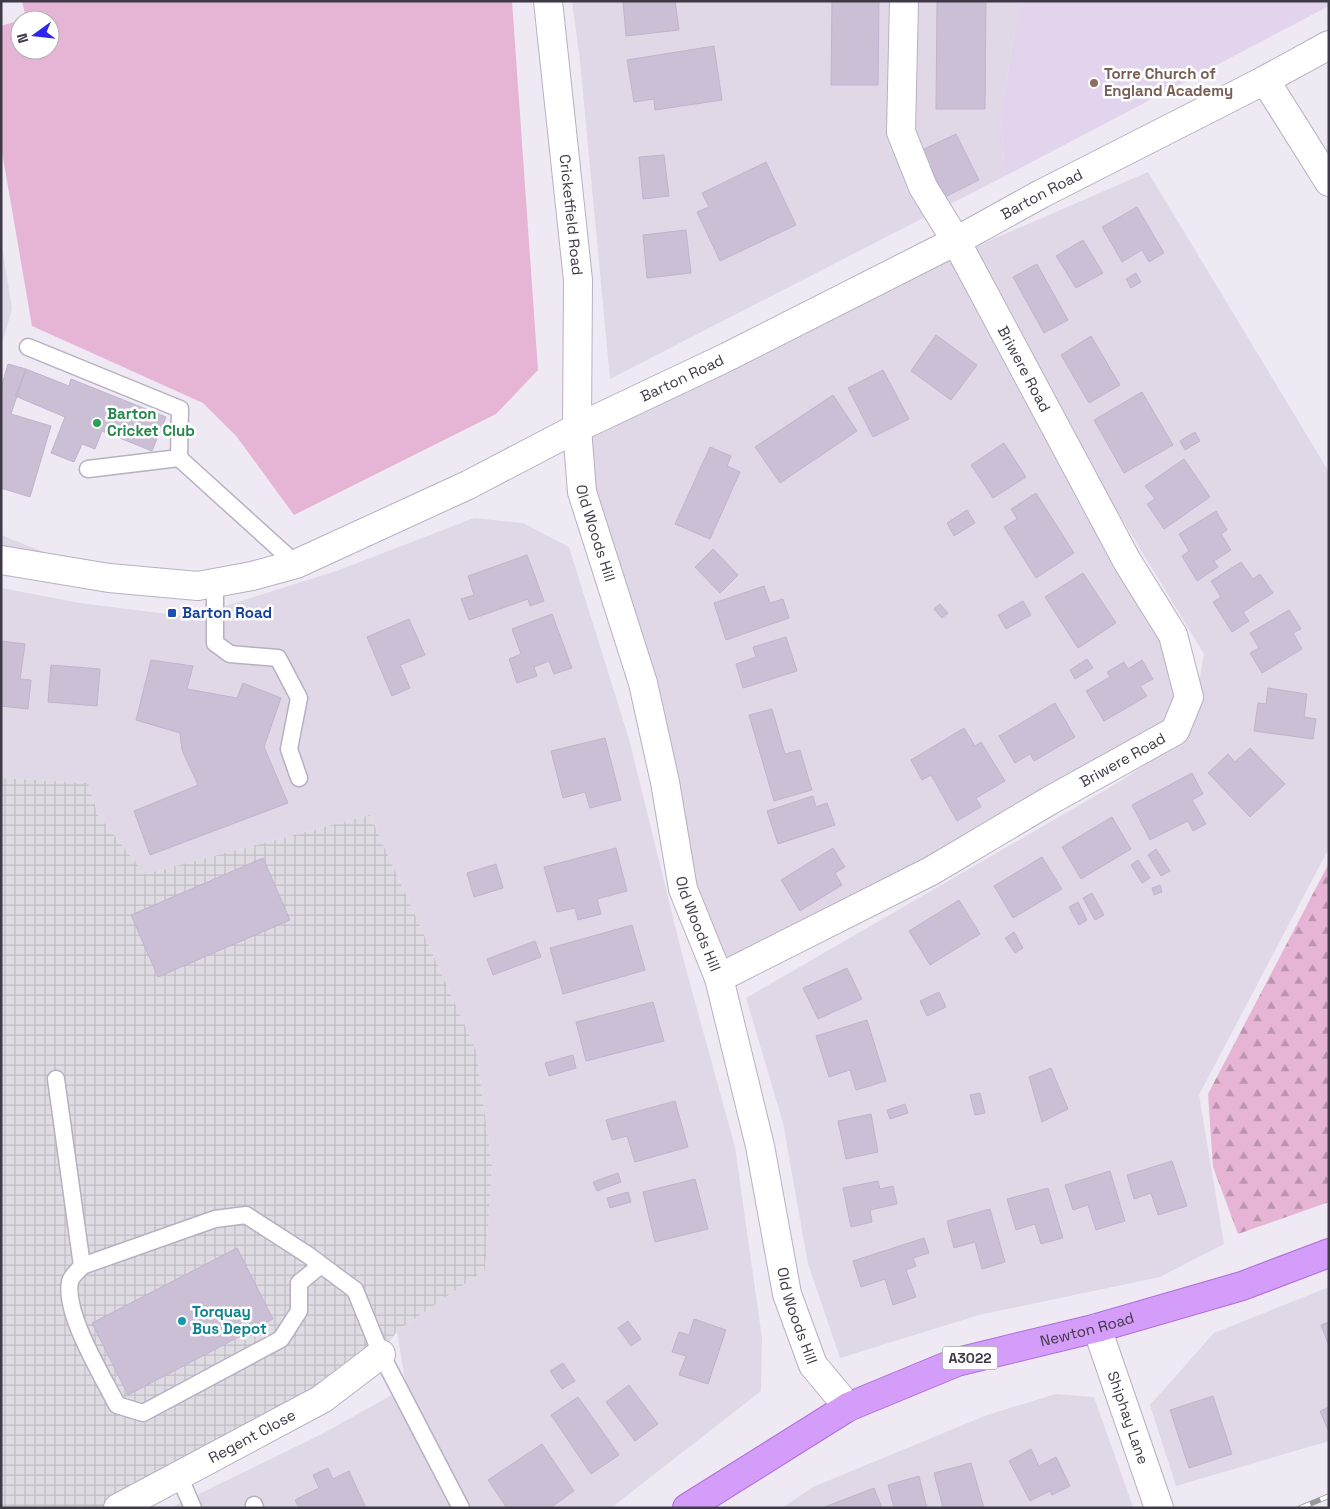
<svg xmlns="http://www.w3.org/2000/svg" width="1330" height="1509" font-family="'Space Grotesk',sans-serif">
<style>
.residential{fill:#e1d8e7}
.industrial{fill:url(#industrial-grid)}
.education{fill:#e2d4ec}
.grass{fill:#e6b5d5}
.forest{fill:url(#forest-firs)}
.building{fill:#cabfd5;stroke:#c1b3cf}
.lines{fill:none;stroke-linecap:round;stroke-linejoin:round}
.service-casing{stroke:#b9afc2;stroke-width:19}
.minor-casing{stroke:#b9afc2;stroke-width:30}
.tertiary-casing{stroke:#b9afc2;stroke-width:30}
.primary-casing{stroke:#af6edd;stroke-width:30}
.service{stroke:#fff;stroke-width:16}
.minor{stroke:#fff;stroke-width:28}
.tertiary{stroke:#fff;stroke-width:28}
.primary{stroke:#d49df9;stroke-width:28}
.rail-casing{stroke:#989898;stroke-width:5.5}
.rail{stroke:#fff;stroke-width:4;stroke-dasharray:11;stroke-linecap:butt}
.education-dot{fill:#8d6e63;stroke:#fff;stroke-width:2}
.leisure-dot{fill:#2e9e5b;stroke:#fff;stroke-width:2}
.transit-dot{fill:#1a4fb4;stroke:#fff;stroke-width:2}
.culture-dot{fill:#0f9aa8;stroke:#fff;stroke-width:2}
.labels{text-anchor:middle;stroke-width:5;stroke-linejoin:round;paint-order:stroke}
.shield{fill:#fff;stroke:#79747e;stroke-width:1}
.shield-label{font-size:14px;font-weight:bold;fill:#3f3847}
.education-label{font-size:15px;font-weight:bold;fill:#785e54;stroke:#fff;text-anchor:start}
.street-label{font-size:15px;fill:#3f3847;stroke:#fff}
.leisure-label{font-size:15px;font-weight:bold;fill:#27864d;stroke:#fff;text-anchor:start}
.transit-label{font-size:15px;font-weight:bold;fill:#164399;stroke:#fff;text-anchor:start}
.culture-label{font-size:15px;font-weight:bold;fill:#0d838f;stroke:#fff;text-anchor:start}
</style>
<defs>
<pattern id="industrial-grid" width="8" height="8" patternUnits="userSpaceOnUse" patternTransform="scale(1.25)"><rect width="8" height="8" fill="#dfdbe3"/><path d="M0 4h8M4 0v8" fill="none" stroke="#c0bdc4"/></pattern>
<pattern id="forest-firs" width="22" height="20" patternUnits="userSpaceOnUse" patternTransform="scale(1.25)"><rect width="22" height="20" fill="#e6b5d5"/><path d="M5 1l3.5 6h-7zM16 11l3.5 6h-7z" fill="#bc94af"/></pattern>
</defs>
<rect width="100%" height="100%" fill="#efe9f4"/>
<!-- residential -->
<path class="residential" d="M572 1H1024L1015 28 1001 117 1005 176 610 379 580 61Z
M1148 172 1329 472V848L1199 1095 1224 1244 1160 1277 979 1315 840 1358 808 1264 783 1123 746 998 1114 785 1180 743 1198 704 1200 677 1204 654 1094 473 975 247Z
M1 240 12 309 1 347Z
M956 241 1179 653 1175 731 719 978 577 428Z
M474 518 523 523 569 547 629 739 683 958 735 1147 762 1338 761 1391 611 1508H170L322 1434 406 1387 397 1331 485 1270 492 1167 476 1050 370 815 145 874 98 815 88 783 1 778V588L80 603 191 617 339 570Z
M1 535 109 578 1 560Z
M1329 1287V1441L1176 1486 1150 1405 1214 1333Z
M1056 1394 1094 1397 1133 1507 782 1508 813 1487 987 1415Z"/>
<!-- industrial -->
<path class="industrial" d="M1 778 88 783 98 815 145 874 370 815 476 1050 492 1167 485 1270 397 1331 381 1354 118 1508H1Z"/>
<!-- education -->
<path class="education" d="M1024 1H1329V6L1005 176 1001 117 1015 28Z"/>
<!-- grass -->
<path class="grass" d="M22 1H512L538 370 496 414 294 515 237 437 203 403 32 326 1 146V26L20 20V50H50V20H21L26 18Z"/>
<!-- forest -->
<path class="forest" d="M1329 863V1202L1238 1234 1213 1167 1208 1094Z"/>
<!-- building -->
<path class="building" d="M623 1H675L679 30 626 36Z
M832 1H879L878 85H831Z
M937 1H986L985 109H936Z
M714 46 722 100 655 110 654 99 634 102 627 60Z
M956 134 979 180 945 197 922 150Z
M664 155 669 196 643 199 639 157Z
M766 162 796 225 720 261 697 212 709 207 702 193Z
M1137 207 1164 253 1149 262 1142 250 1122 262 1102 227Z
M686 230 691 273 647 278 643 235Z
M1083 240 1103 273 1076 288 1056 256Z
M1037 264 1068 320 1044 333 1013 277Z
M1136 273 1141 282 1131 288 1126 279Z
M936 335 977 365 951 400 911 371Z
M1091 336 1120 385 1089 403 1061 355Z
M8 364 26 369 11 414 51 426 30 497 1 488V388Z
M26 369 69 386 71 379 166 417 152 451 102 431 95 449 82 444 74 462 51 453 65 417 15 396Z
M883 370 909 419 873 437 848 388Z
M1142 392 1173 445 1124 473 1094 420Z
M833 395 857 431 780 483 755 447Z
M1195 432 1200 441 1185 450 1180 441Z
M1004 443 1026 477 993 498 971 465Z
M710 447 731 456 727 466 740 472 710 539 675 524Z
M1184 459 1210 497 1164 529 1147 504 1155 499 1145 486Z
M1036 493 1074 553 1036 578 1004 527 1017 519 1011 509Z
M967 510 975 523 954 536 947 523Z
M1216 511 1227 530 1221 534 1231 550 1214 561 1218 567 1197 581 1182 556 1189 551 1179 534Z
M713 549 738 575 720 593 695 567Z
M527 555 544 601 530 606 528 599 469 620 461 599 474 595 468 576Z
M1241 562 1253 579 1260 574 1273 593 1243 612 1249 621 1232 632 1213 602 1221 597 1211 581Z
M1083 573 1116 623 1078 648 1045 597Z
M764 586 770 603 783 599 789 618 726 640 714 603Z
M1023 601 1031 615 1006 629 998 615Z
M940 604 948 613 942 618 934 609Z
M1289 610 1301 629 1293 633 1302 649 1262 673 1250 653 1259 648 1250 633Z
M552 614 572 668 554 674 549 661 534 667 537 676 517 683 509 659 521 654 512 629Z
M409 619 425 655 400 665 410 688 392 696 367 637Z
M786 637 797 671 743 688 736 664 756 657 753 647Z
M1 641 25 644 20 679 31 680 28 709 1 706Z
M1087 659 1093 668 1075 679 1070 670Z
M151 660 193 666 187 689 237 698 243 683 281 698 264 747 288 803 150 855 134 811 198 785 182 750 180 733 136 720Z
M1142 660 1153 679 1140 686 1147 696 1104 721 1086 691 1110 677 1107 672 1124 662 1128 669Z
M51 665 100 669 97 706 48 702Z
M1268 688 1307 694 1304 717 1316 719 1313 739 1254 731 1258 703 1266 704Z
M1055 703 1075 737 1034 761 1030 754 1015 763 999 736Z
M772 709 785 754 800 750 812 790 774 801 749 715Z
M964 728 975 746 981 742 1005 781 976 798 981 807 957 821 931 775 922 780 911 760Z
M605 738 621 800 590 808 585 792 563 798 551 751Z
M1250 748 1285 784 1250 817 1208 773 1228 754 1235 762Z
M1192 773 1203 794 1192 800 1206 824 1193 831 1188 821 1150 840 1132 805Z
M813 796 816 807 827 803 835 825 778 844 767 811Z
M1112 817 1131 849 1081 879 1062 847Z
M616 848 627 891 597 899 601 914 578 920 575 908 557 912 544 867Z
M833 848 845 867 835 873 842 885 800 911 781 880Z
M1156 849 1170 871 1161 876 1148 855Z
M1042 857 1062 889 1013 918 994 886Z
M263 858 290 920 158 977 131 915Z
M1138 860 1150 878 1142 883 1131 865Z
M496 864 503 888 474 897 467 873Z
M1160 885 1162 892 1154 895 1152 888Z
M1092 893 1104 915 1095 920 1083 898Z
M959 900 980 934 930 965 909 931Z
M1078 902 1087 920 1079 925 1069 907Z
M632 925 645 970 563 994 550 948Z
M1014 932 1023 948 1015 953 1005 938Z
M535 941 541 957 493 975 487 959Z
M847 968 862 999 818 1019 803 988Z
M939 992 946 1007 927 1016 920 1001Z
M653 1002 664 1041 586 1061 576 1022Z
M867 1020 886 1081 856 1090 850 1070 829 1077 816 1036Z
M573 1055 576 1068 549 1076 545 1063Z
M1051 1068 1068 1109 1042 1122 1029 1077Z
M980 1093 985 1113 975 1115 970 1095Z
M675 1101 688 1147 635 1162 627 1136 612 1140 606 1120Z
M905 1104 908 1113 890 1119 887 1110Z
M871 1114 878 1152 846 1159 838 1121Z
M1172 1161 1187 1206 1158 1215 1151 1193 1134 1199 1127 1175Z
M1110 1171 1125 1221 1096 1230 1088 1205 1073 1210 1065 1185Z
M618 1173 621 1182 597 1191 593 1182Z
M695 1179 708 1229 655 1242 643 1192Z
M878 1181 880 1189 893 1186 897 1204 870 1210 872 1222 851 1227 843 1188Z
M1048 1188 1063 1238 1041 1244 1035 1224 1016 1230 1007 1199Z
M628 1192 631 1202 610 1208 607 1198Z
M990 1209 1005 1262 982 1269 975 1242 954 1248 947 1221Z
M924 1238 929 1253 913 1258 916 1266 906 1270 916 1297 893 1305 885 1279 861 1287 853 1261Z
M237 1248 273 1319 128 1395 92 1323Z
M694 1319 726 1330 708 1384 679 1375 686 1356 672 1352 679 1332 689 1335Z
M628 1321 641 1339 631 1346 618 1328Z
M1329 1322V1346L1321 1325Z
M563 1363 575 1381 562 1389 550 1371Z
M629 1385 658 1424 635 1441 606 1402Z
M1213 1396 1232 1454 1189 1468 1170 1410Z
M578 1397 619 1455 591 1474 551 1415Z
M1329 1407V1429L1328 1430 1320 1411Z
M542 1444 574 1491 550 1508H507L488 1480Z
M1031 1449 1039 1466 1056 1457 1070 1486 1052 1495 1050 1491 1030 1501 1009 1461Z
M971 1463 984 1508H943L934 1473Z
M328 1468 333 1479 349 1471 366 1508H299L295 1500 319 1488 313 1475Z
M919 1476 927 1508H894L888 1485Z
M874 1488 882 1508H822Z"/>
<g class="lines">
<!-- service casing -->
<g class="service-casing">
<path id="service" d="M28 347 180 409 179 458 296 564
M88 469 179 458
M215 583V643L230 654 278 658 299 698 289 749 299 778
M56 1079 82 1266 215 1219 246 1215 308 1255 355 1290 381 1354 461 1508
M82 1266C78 1271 71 1276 70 1282 64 1314 102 1375 117 1405L143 1413 281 1339 299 1311V1283L321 1265
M179 1476 193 1508
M254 1505 255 1508"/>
</g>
<!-- minor casing -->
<g class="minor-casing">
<g id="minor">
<path d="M1265 80 1329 45"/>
<path id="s1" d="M719 978 931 871 1049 801 1175 731 1189 697 1173 635 1127 561 956 241 923 187 901 132 904 1"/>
<path id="s2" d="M118 1508 322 1399 381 1354"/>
</g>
</g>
<!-- tertiary casing -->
<g class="tertiary-casing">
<g id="tertiary">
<path id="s3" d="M548 1 578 280 577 428 582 492 643 683 665 782 683 889 719 978 760 1146 787 1294 813 1365 848 1407"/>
<path id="s4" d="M1 560 109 578 198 586 252 576 296 564 468 485 577 428 727 357 956 241 1041 194 1265 80 1329 182"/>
<path id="s5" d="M1097 1328 1159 1508"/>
</g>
</g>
<!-- primary casing -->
<g class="primary-casing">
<g id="primary">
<path id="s6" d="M687 1508 848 1407 957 1362 1097 1328 1242 1286 1329 1253"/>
</g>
</g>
<!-- service -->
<use href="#service" class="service"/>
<!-- minor -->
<use href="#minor" class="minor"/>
<!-- tertiary -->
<use href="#tertiary" class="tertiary"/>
<!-- primary -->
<use href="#primary" class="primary"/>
<!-- rail casing -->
<g class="rail-casing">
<path id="rail" d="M1300 1508 1329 1496"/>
</g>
<!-- rail -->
<use href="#rail" class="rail"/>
</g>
<!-- markers -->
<circle class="education-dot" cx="1094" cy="83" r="5"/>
<circle class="leisure-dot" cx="97" cy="423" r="5"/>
<rect class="transit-dot" x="167" y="608" width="10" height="10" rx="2.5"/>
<circle class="culture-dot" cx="182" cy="1321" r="5"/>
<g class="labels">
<!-- shield labels -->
<rect class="shield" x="942.5" y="1346.5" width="55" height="23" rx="4"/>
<g class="shield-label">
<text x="970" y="1363">A3022</text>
</g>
<!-- education labels -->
<g class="education-label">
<text x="1104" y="79">Torre Church of<tspan x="1104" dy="17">England Academy</tspan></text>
</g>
<!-- street labels -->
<g class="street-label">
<text dy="5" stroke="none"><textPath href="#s4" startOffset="1132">Barton Road</textPath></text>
<text dy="5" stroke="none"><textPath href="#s3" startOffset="215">Cricketfield Road</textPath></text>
<text transform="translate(1024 369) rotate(62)" y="5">Briwere Road</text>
<text dy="5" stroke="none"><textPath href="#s4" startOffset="728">Barton Road</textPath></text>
<text dy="5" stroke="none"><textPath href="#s3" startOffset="536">Old Woods Hill</textPath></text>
<text dy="5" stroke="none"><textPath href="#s1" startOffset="459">Briwere Road</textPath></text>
<text dy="5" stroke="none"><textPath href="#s3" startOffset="941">Old Woods Hill</textPath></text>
<text dy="5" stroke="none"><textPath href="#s3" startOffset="1346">Old Woods Hill</textPath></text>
<text dy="5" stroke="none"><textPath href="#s6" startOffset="442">Newton Road</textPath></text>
<text dy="5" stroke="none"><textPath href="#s5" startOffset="95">Shiphay Lane</textPath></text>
<text dy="5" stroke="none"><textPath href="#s2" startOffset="152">Regent Close</textPath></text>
</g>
<!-- leisure labels -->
<g class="leisure-label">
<text x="107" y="419">Barton<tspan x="107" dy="17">Cricket Club</tspan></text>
</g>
<!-- transit labels -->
<g class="transit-label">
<text x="182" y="618">Barton Road</text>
</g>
<!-- culture labels -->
<g class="culture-label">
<text x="192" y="1317">Torquay<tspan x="192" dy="17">Bus Depot</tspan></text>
</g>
</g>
<!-- border -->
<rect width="1330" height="1509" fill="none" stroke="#3f3847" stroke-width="5"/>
<!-- north arrow -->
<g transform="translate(35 35) rotate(255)"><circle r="24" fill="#ffffff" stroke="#b2afb5"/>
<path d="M0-4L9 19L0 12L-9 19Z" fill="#2d26ee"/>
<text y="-8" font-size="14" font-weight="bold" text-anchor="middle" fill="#3f3847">N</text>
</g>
</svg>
